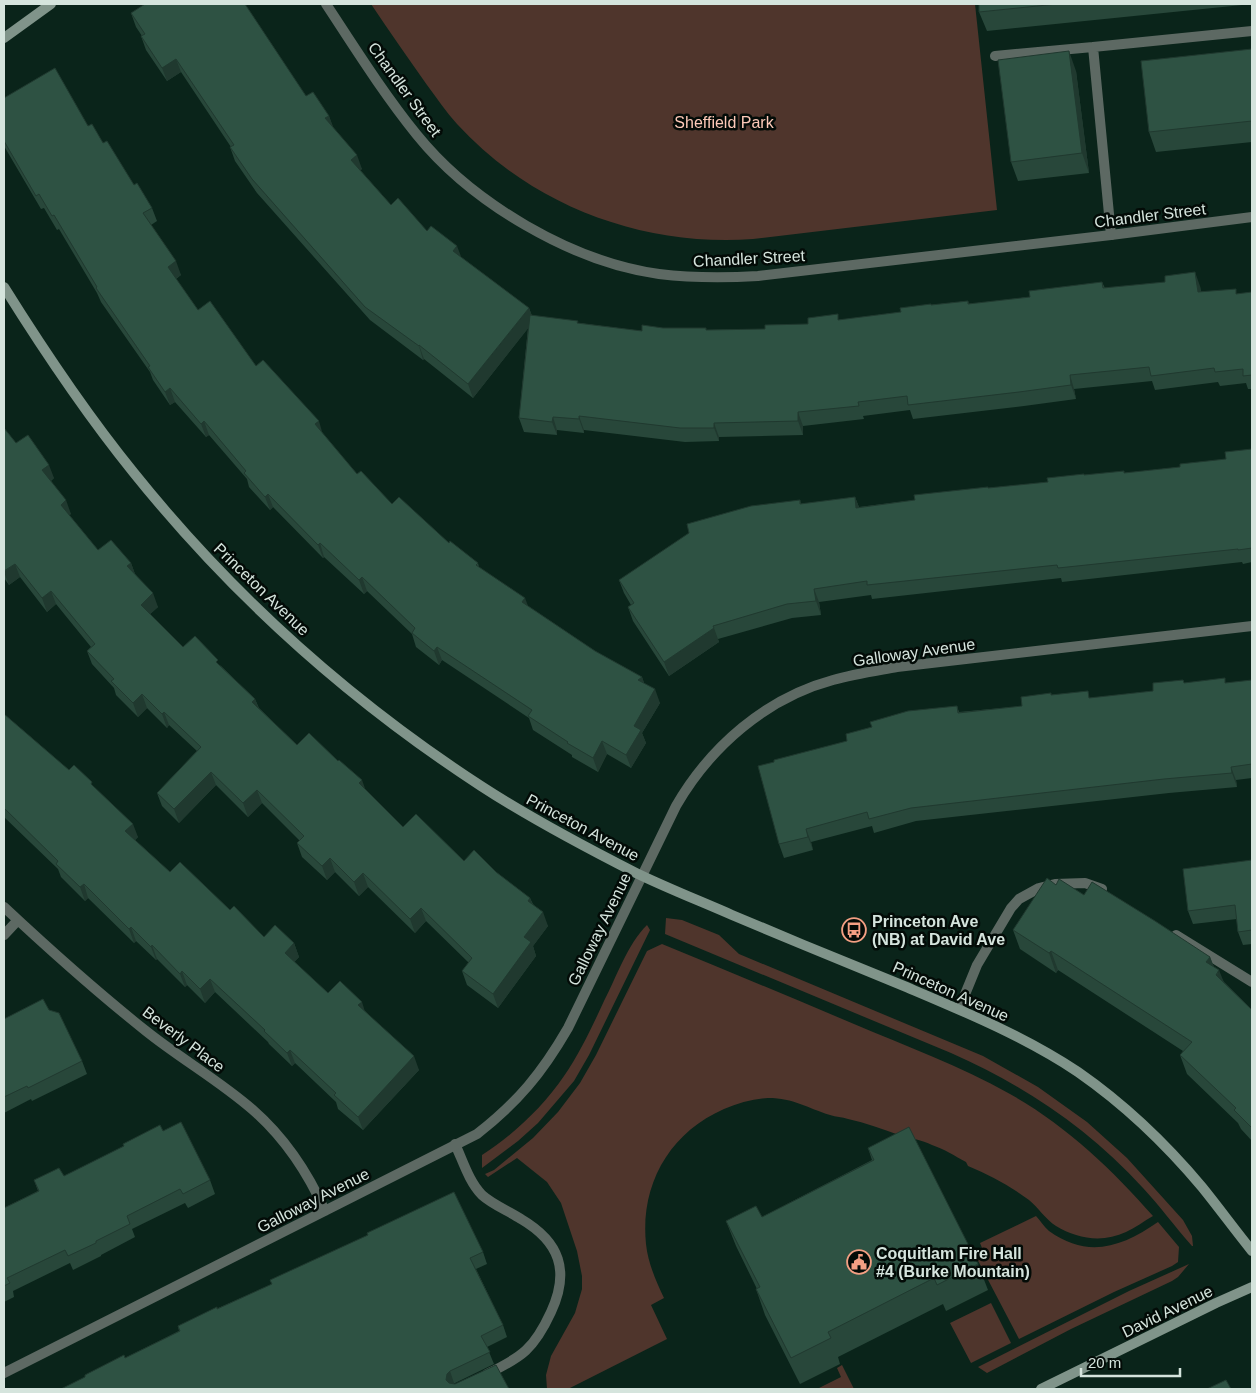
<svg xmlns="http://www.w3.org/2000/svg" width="1256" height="1393" font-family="Arial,sans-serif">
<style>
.green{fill:#4f352c}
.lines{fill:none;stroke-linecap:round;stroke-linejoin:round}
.lane{stroke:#5d6963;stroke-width:10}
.street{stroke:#5d6963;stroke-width:10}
.secondary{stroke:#80948a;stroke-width:10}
.wall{fill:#28473a}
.shaded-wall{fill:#20392f}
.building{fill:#2e5243;stroke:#20392f}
.labels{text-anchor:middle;stroke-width:5;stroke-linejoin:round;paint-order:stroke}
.street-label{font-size:16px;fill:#d5e4dd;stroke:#030b07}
.park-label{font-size:16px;fill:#fdc9b8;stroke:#030b07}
.poi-label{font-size:16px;font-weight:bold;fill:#d5e4dd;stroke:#030b07;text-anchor:start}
</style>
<rect width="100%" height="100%" fill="#0a241a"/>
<!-- green -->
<path class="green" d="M371 4H975L997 210 753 239C643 247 532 206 457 124 446 112 437 98 427 85 408 58 389 31 371 4Z
M666 918 682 920 719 935 739 954 983 1056 1038 1087 1087 1122 1127 1158 1183 1220 1192 1236 1193 1246H1192C1175 1227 1160 1206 1143 1188 1087 1127 1025 1086 951 1053L665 934Z
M647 925 650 930 589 1055 574 1081 538 1123 518 1141 482 1168V1155C513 1135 543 1107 564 1076 580 1053 592 1027 604 1001 617 976 627 945 647 925Z
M662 944C726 970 790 997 854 1024 906 1046 960 1066 1010 1094 1064 1124 1112 1169 1153 1216 1144 1221 1135 1228 1126 1232 1103 1243 1077 1239 1056 1226 1045 1219 1039 1208 1029 1200 1010 1186 990 1175 968 1166L966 1162C955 1156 944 1149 932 1145 922 1140 910 1138 899 1135 882 1129 866 1123 848 1119 842 1117 836 1117 830 1115 807 1108 794 1098 768 1098 753 1099 738 1103 724 1109 669 1133 640 1185 646 1244 648 1263 656 1281 664 1298L651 1305 667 1339 568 1389H547L546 1375 551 1356 575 1313 582 1289V1276L577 1251 561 1203 547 1182 517 1158 488 1177 485 1174 494 1170 533 1138 558 1112 580 1083 596 1055 647 951Z
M1036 1216C1040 1220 1044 1227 1049 1231 1088 1259 1122 1247 1158 1222L1179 1247 1178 1262 1172 1266 1114 1292 1019 1339 974 1253 982 1248 980 1243Z
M1189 1264 1178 1277 1172 1281 1071 1329 987 1373 978 1367 1129 1291Z
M991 1303 1011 1343 971 1363 950 1323Z
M842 1365 854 1389H817L841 1377 837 1368Z"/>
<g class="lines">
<!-- lane -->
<path class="lane" d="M995 56 1093 47
M1111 235 1093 47 1252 31
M1176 935 1252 982
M959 1009 977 965 1011 908 1019 899 1039 888 1055 884 1085 883 1102 889
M455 1144C463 1161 469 1182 482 1195 493 1205 509 1211 521 1219 560 1242 570 1271 551 1312 534 1349 522 1357 487 1374"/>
<!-- street -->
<path class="street" d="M326 4C355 48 383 93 417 135 472 203 572 262 659 274 692 278 724 278 758 276L1111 235 1252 217
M4 907C50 950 97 992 146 1031 181 1059 220 1081 253 1110 285 1138 308 1173 325 1211
M4 935 18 920
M4 1373 477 1134C518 1102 542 1073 568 1028L676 806C710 747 766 698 833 680 854 674 875 671 897 667L1252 626"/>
<!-- secondary -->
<path class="secondary" d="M4 38 51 4
M4 287C44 351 86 414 134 473 232 595 349 700 481 786 530 818 583 846 636 873 667 888 700 901 732 915 789 939 847 963 904 986 963 1011 1024 1036 1078 1072 1124 1104 1166 1144 1202 1187 1219 1208 1235 1230 1252 1251
M1041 1389 1216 1303 1252 1287"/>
</g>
<!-- wall -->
<path class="wall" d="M979 4H1252L987 31 979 12Z
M131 13 306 96 329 116 333 128 362 169 360 170 391 205 427 231 461 257 529 308 532 316 579 323 642 331 663 328 707 330 765 329 808 324 901 312 931 305 968 301 969 304 1030 297 1102 282 1105 288 1200 286 1201 292 1237 294 1252 292V389H1248L1246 383 1220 386 1218 382 1155 390 1152 381 1074 389 1076 399 1024 406 913 419 910 410 863 416 864 419 803 426V435L719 437V441L685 442 584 430V433L557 430V435L524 432 519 418 528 328 473 398 424 359 423 360 370 320 257 193 235 161 230 147H231L181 72 167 81 146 50 141 36H142L136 27Z
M1252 49V142L1156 152 1149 132Z
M1076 71 1089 173 1018 181 1011 162Z
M4 98 88 126 103 143 134 185 152 208 157 221 151 225 181 275 176 279 198 310 256 366 323 435 357 474 392 504 478 563 479 567 528 606 595 651 642 677 644 683 660 703 642 733 646 743 631 768 607 754 598 772 572 757V755L533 730 529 718 442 660 439 665 416 647 412 634 367 591 364 594 324 557 323 558 273 507 270 510 249 487 247 479 209 435 206 437 175 402 170 405 153 380 150 372 101 302 97 293 59 229 57 230 44 208 41 209 4 146Z
M4 428 16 443 54 478 51 481 71 514 69 515 98 550 131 563 135 574 158 607 150 614 183 647 221 666 255 699 259 708 297 745 365 789 403 827 464 861 496 872 530 898 533 904 548 926 533 946 536 956 498 1008 467 985 462 971 469 963 426 921 415 933 368 887 359 896 335 872 327 880 302 857 297 843 300 841 262 803 248 817 216 785 179 823 162 806 157 793 197 751 169 725 167 728 147 708 138 717 116 695 114 688 92 664 87 651 91 647 56 604 47 612 20 577 9 585 4 578Z
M1252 449V562L1243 564 1242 562 1062 582 1061 578 872 599 871 595 819 602 821 615 792 618 718 639 719 642 669 676 633 621 628 607 631 605 624 593 619 580 800 500 801 504 855 497 859 507 915 500 989 488 1048 482 1084 475 1125 473 1180 467 1226 459Z
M1183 680 1184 683H1226L1252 681V778L1236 780 1237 787 1169 793 916 821 874 833 872 826 811 842 813 850 784 858 779 844 774 762 847 741 957 706 959 712 1022 706 1052 695 1091 698 1153 691Z
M4 714 69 770 95 788 138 837 135 840 170 872 230 910 264 937 294 943 299 957 294 962 328 993 365 1011 419 1070 363 1130 338 1109 336 1102 295 1063 292 1066 269 1044 268 1042 215 992 205 1003 187 985 185 987 157 959 156 960 136 941 134 943 88 898 85 901 61 877 58 869 4 817Z
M1252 860V944L1243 945 1238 932 1237 919 1193 924 1188 911Z
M1056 885 1084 895 1210 957 1214 967 1224 982 1252 1010V1141L1241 1129 1238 1123 1187 1074 1180 1055 1183 1051 1058 970 1056 973 1020 949 1013 930Z
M49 1010 82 1061 87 1074 32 1101 31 1099 4 1113V1019Z
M163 1131 210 1180 215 1194 188 1208 185 1203 132 1229 135 1237 101 1255V1256L73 1270 70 1263 13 1291 14 1297 4 1302V1208L38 1191 34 1180 64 1176Z
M868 1148 978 1264 988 1290 946 1311 943 1304 838 1357 840 1364 800 1384 765 1315 756 1289H757L736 1246 726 1221 762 1217 872 1160Z
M483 1252 487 1264 476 1269 503 1325 507 1337 487 1347 494 1364 453 1384 125 1358 179 1331 178 1326 272 1284 270 1280Z"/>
<!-- shaded-wall -->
<path class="shaded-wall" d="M1069 51 1076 71 1089 173 1082 153Z
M176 59 181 72 167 81 162 68Z
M329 116 334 129 325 118Z
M357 155 362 169 356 174 351 160Z
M457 246 462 259 453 251Z
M176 261 181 275 172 281 168 267Z
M1195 272 1200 286 1203 306 1198 292Z
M529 308 534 321 473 398 468 384Z
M419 345 424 359 423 360 419 346Z
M1070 375 1074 389 1076 399 1071 385Z
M170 388 175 402 170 405 165 392Z
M798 412 803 426V435L798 421Z
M579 416 584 430V433L579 419Z
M553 417 557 430V435L552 422Z
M204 421 209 435 206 437 201 424Z
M319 421 323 435 315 424Z
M714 423 719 437V441L714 428Z
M49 465 54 478 47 483 42 470Z
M268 494 273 507 270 510 265 497Z
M855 497 860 510 856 508Z
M66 500 71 514 65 518 61 505Z
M320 543 324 557 323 558 318 545Z
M131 563 136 577 127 566Z
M15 564 20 577 9 585 4 572Z
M362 577 367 591 364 594 359 580Z
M814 589 819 602 821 615 816 601Z
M51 591 56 604 47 612 42 598Z
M153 593 158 607 146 618 141 605Z
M525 598 530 611 522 602Z
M714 628 719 642 669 676 664 662Z
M437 647 442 660 439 665 434 651Z
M642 677 647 691 638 680Z
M655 689 660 703 642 733 646 743 631 768 626 755 634 726Z
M142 694 147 708 138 717 133 703Z
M255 699 260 712 252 702Z
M164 712 169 725 167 728 162 714Z
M602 741 607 754 598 772 593 758Z
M1231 767 1236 780 1237 787 1232 773Z
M211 772 216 785 179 823 174 809Z
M362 780 367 794 359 783Z
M257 790 262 803 248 817 243 803Z
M133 824 138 837 130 845 125 831Z
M806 829 811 842 813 850 808 837Z
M330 858 335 872 327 880 322 866Z
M363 873 368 887 359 896 354 882Z
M84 884 88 898 85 901 80 887Z
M530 898 535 911 528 901Z
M421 908 426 921 415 933 410 919Z
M543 912 548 926 533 946 536 956 498 1008 493 994 524 937Z
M131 927 136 941 134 943 129 929Z
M294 943 299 957 290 967 285 953Z
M152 945 157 959 156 960 151 947Z
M1051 951 1058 970 1056 973 1049 953Z
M1210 957 1217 975 1219 970 1227 990 1206 962Z
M182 971 187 985 185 987 180 974Z
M210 979 215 992 205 1003 200 989Z
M362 1002 366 1015 358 1005Z
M290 1050 295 1063 292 1066 287 1053Z
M414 1056 419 1070 363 1130 358 1117Z
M450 1371 454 1383 451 1386 446 1380 447 1374Z"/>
<!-- building -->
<path class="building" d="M145 4H245L306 96 313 92 329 116 325 118 357 155 351 160 391 205 398 198 427 231 431 226 457 246 453 251 529 308 468 384 419 345V346L365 307 252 179 230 147 234 145 176 59 162 68 141 36 145 34 131 13Z
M979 4H1057L979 12Z
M1252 49V121L1149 132 1141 61Z
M1069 51 1082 153 1011 162 998 60Z
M55 68 88 126 92 124 103 143 107 141 134 185 137 183 152 208 143 213 176 261 168 267 198 310 210 301 256 366 263 360 319 421 315 424 357 474 361 471 392 504 399 497 449 543 450 541 478 563 476 565 525 598 522 602 595 651 642 677 638 680 655 689 634 726 641 730 626 755 602 741 593 758 567 743 568 742 528 716 532 710 437 647 434 651 412 633 415 628 362 577 359 580 320 543 318 545 268 494 265 497 244 473 246 471 204 421 201 424 170 388 165 392 148 367 150 366 96 288 97 287 54 215 52 216 39 194 36 196 4 141V98Z
M1195 272 1198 292 1236 289V294L1252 292V375L1243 376V369L1215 372 1214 368 1151 376 1149 367 1070 375 1071 385 1019 392 908 405 907 396 858 402 859 406 798 412V421L714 423V428H680L579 416V419L553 417 552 422 519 418 530 315 578 321 577 323 642 331V325L663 328H706V330L765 329V325L808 324V318L838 314V320L901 312 900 308 931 304V305L968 301V304L1030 297 1029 291 1102 282 1103 288 1165 282V276Z
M4 428 16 443 28 435 49 465 42 470 66 500 61 505 98 550 111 540 131 563 127 566 153 593 141 605 183 647 195 636 218 660 216 662 255 699 252 702 297 745 309 733 338 761 339 760 362 780 359 783 403 827 416 814 464 861 474 850 496 872 530 898 528 901 543 912 524 937 531 942 493 994 462 971 472 958 421 908 410 919 363 873 354 882 330 858 322 866 297 843 304 836 257 790 243 803 211 772 174 809 157 793 201 747 164 712 162 714 142 694 133 703 111 681 114 679 87 651 95 644 51 591 42 598 15 564 4 571Z
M1252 449V548L1238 550V549L1058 568 1057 565 867 585V581L814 589 816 601 787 604 713 626 714 628 664 662 628 607 634 603 619 580 689 533 687 524 751 506 800 500V504L855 497 856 508 915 500 914 495 988 487V488L1048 482 1047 478 1084 474V475L1124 471V473L1180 467V464L1226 459 1225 452Z
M1225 678V683L1252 680V764L1231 767 1232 773 1164 779 911 808 869 819 867 812 806 829 808 837 779 844 758 766 774 762V760L847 741 846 734 872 727 870 722 908 711 957 706 958 713 1022 706 1021 697 1051 693V695L1088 691 1089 698 1153 691V683L1183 680 1184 683Z
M4 714 69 770 74 765 92 782 91 784 133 824 125 831 170 872 180 862 230 910 234 906 264 937 275 925 294 943 285 953 328 993 340 981 362 1002 358 1005 414 1056 358 1117 334 1095 336 1093 290 1050 287 1053 264 1031 265 1030 210 979 200 989 182 971 180 974 152 945 151 947 131 927 129 929 84 884 80 887 56 864 58 861 4 808Z
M1252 860V930L1238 932 1235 905 1188 911 1183 869Z
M1047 878 1056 885 1059 879 1084 895 1092 882 1155 921 1210 957 1206 962 1219 970 1216 975 1252 1010V1128L1234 1110 1236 1108 1180 1055 1192 1042 1051 951 1049 953 1013 930Z
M43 999 49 1010 59 1013 82 1061 28 1088 27 1086 4 1097V1019Z
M181 1122 210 1180 183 1194 180 1189 127 1216 130 1224 96 1241V1243L68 1256 65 1250 7 1278 10 1283 4 1286V1208L39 1191 34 1180 59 1168 64 1176 124 1146 123 1144 160 1125 163 1131Z
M909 1127 978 1264 937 1285 934 1278 828 1332 831 1338 791 1358 756 1289 760 1287 726 1221 756 1206 762 1217 874 1160 868 1148Z
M454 1192 483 1252 470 1258 503 1325 481 1336 490 1352 450 1371 447 1374 446 1380 449 1383 455 1384 496 1365 509 1389H61L85 1377V1375L124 1355 125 1358 180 1331 178 1326 217 1307V1309L272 1284 270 1280 368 1235 367 1233Z
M1226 1380 1231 1389H1207Z"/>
<!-- icons -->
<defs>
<g id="bus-ring" transform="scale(1.25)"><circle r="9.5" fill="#030b07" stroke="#f39f83" stroke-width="1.5"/><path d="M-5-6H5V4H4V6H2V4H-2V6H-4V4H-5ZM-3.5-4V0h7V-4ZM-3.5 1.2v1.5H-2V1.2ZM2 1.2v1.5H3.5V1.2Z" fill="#f39f83"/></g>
<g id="civic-ring" transform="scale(1.25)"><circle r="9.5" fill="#030b07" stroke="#f39f83" stroke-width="1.5"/><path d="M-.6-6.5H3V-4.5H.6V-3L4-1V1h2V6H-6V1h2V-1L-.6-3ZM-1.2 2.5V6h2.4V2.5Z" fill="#f39f83"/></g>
</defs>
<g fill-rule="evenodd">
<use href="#bus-ring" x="854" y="930"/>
<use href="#civic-ring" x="859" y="1262"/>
</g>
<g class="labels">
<!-- street labels -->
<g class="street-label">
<text transform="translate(405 89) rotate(54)" y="6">Chandler Street</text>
<text transform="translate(1150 215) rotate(-7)" y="6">Chandler Street</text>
<text transform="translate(749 258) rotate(-3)" y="6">Chandler Street</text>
<text transform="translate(262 589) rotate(44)" y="6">Princeton Avenue</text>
<text transform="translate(914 652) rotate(-8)" y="6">Galloway Avenue</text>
<text transform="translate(583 827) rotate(28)" y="6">Princeton Avenue</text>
<text transform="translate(599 929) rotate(-64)" y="6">Galloway Avenue</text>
<text transform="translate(951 991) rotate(24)" y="6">Princeton Avenue</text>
<text transform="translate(184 1039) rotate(37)" y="6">Beverly Place</text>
<text transform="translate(313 1200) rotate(-27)" y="6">Galloway Avenue</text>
<text transform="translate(1167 1311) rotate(-26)" y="6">David Avenue</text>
</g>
<!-- park labels -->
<g class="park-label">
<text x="724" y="128">Sheffield Park</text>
</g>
<!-- poi labels -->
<g class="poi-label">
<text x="872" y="927">Princeton Ave<tspan x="872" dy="18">(NB) at David Ave</tspan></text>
<text x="876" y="1259">Coquitlam Fire Hall<tspan x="876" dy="18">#4 (Burke Mountain)</tspan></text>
</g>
</g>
<!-- border -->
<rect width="1256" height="1393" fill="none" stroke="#d5e4dd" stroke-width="10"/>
<!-- scale -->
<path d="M1081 1368v8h99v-8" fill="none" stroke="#d5e4dd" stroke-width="2.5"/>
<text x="1088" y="1368" font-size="15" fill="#d5e4dd" stroke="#030b07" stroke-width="4" paint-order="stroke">20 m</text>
</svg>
